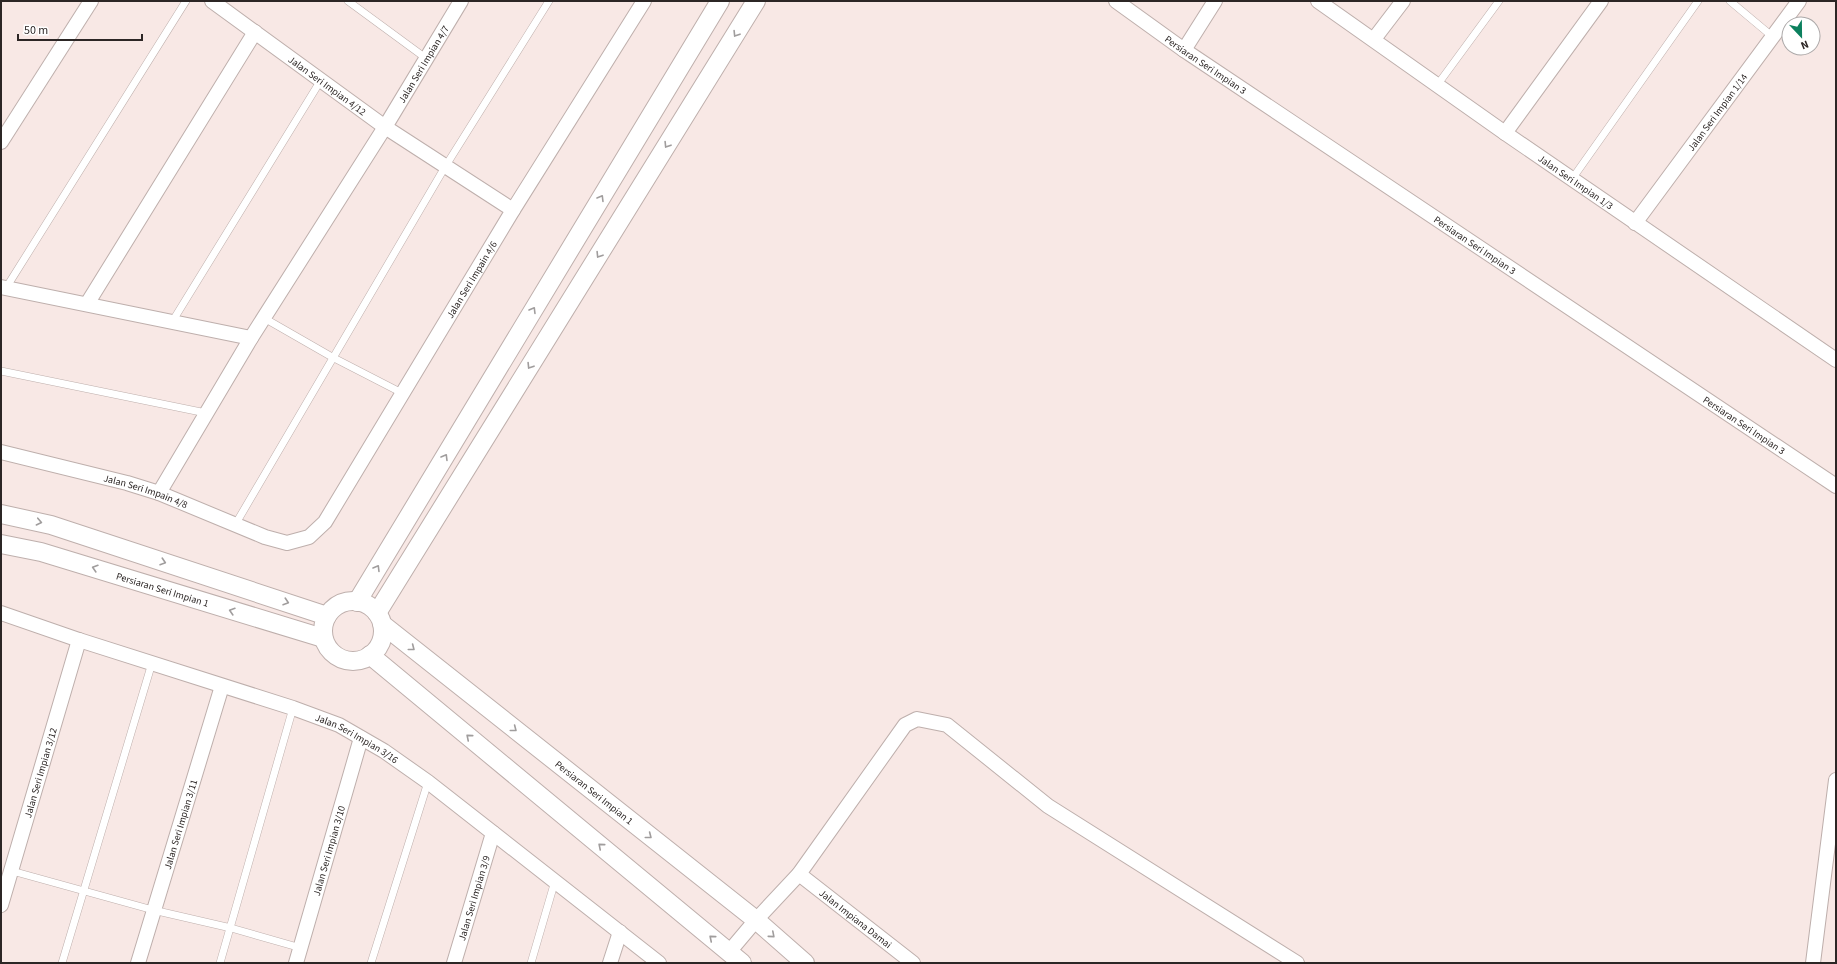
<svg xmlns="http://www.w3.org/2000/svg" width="1837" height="964" font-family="'Source Sans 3',sans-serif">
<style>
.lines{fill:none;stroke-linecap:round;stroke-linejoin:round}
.service-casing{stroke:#beafac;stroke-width:8}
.minor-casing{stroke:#beafac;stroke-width:16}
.tertiary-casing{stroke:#beafac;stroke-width:20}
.service{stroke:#fff;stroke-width:7}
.minor{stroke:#fff;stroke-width:14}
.tertiary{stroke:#fff;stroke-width:18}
.oneway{stroke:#a09d9d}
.labels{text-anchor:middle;stroke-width:4;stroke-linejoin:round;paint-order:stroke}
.street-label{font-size:10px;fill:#2c2625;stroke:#fff}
</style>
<rect width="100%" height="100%" fill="#f8e8e5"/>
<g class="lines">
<!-- service casing -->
<g class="service-casing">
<path id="service" d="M348 1 427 59
M1730 1 1773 37
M1438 84 1499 1
M1572 179 1698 1
M6 288 186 1
M264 318 332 357 402 393
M172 322 321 80
M1 371 206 413
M235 525 445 167 549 1
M12 871 153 910 231 928 301 948
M62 963 152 663
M220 963 293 708
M371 963 428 782
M531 963 555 881"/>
</g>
<!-- minor casing -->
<g class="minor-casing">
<g id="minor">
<path id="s1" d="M212 1 385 127 513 210"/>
<path id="s2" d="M1116 1 1184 50 1836 486"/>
<path id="s3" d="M1318 1 1505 133 1836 360"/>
<path d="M1374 39 1403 1"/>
<path d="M1184 50 1215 1"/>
<path d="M1505 133 1601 1"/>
<path d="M1 142 91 1"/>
<path id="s4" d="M1635 223 1799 1"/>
<path d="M1 287 251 338"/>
<path d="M87 304 255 32"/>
<path id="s5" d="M1 452 127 483 159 493 265 537 287 543 309 537 325 522 513 210 644 1"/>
<path id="s6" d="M159 493 251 338 385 127 461 1"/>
<path id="s7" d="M1 613 79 640 293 708 339 725 384 751 428 782 659 963"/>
<path id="s8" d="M799 874 913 963"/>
<path id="s9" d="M1 905 79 640"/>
<path d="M729 952 756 920 799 874 905 725 917 719 947 725 1048 806 1297 963"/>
<path id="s10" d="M138 963 222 686"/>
<path id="s11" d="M296 963 361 738"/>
<path id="s12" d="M454 963 493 833"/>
<path d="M610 963 620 932"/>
<path d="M1813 963 1836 780"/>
</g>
</g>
<!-- tertiary casing -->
<g class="tertiary-casing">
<g id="tertiary">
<path d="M1 514 51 525 327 616"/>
<path id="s13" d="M1 544 41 552 323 638"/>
<circle cx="353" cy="631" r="30"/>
<path d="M357 602 720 1"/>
<path d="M377 613 756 1"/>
<path id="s14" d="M382 624 756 920 805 963"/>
<path d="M370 655 742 963"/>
</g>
</g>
<!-- service -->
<use href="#service" class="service"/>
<!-- minor -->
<use href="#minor" class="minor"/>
<!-- tertiary -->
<use href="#tertiary" class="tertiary"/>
</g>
<!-- one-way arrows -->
<defs><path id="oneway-chevron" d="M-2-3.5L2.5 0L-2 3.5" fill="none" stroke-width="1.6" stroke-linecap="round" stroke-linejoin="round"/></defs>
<g class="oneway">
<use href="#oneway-chevron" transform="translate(736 34) rotate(122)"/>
<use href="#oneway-chevron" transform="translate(667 145) rotate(122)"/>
<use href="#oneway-chevron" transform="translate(601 198) rotate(-59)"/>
<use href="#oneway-chevron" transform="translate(599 255) rotate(122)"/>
<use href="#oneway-chevron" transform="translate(533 310) rotate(-59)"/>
<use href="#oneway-chevron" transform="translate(530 366) rotate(122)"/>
<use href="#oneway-chevron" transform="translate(445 457) rotate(-59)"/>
<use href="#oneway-chevron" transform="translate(39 522) rotate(12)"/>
<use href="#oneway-chevron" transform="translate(163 562) rotate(18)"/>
<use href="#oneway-chevron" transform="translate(95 568) rotate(-163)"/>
<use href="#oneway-chevron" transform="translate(377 568) rotate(-59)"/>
<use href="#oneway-chevron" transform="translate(286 602) rotate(18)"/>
<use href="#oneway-chevron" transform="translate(232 611) rotate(-163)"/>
<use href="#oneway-chevron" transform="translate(412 648) rotate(38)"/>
<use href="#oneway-chevron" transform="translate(514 729) rotate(38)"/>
<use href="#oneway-chevron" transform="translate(469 737) rotate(-140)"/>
<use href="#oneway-chevron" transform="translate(649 836) rotate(38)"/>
<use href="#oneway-chevron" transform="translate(601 846) rotate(-140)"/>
<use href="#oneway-chevron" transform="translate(772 935) rotate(41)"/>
<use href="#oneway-chevron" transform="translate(712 938) rotate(-140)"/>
</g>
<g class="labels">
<!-- street labels -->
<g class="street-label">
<text dy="4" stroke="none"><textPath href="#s6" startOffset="504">Jalan Seri Impian 4/7</textPath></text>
<text dy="4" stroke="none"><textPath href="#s2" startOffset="110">Persiaran Seri Impian 3</textPath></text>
<text dy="4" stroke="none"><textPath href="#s1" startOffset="143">Jalan Seri Impian 4/12</textPath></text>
<text dy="4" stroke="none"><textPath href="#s4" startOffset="138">Jalan Seri Impian 1/14</textPath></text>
<text dy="4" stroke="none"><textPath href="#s3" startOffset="315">Jalan Seri Impian 1/3</textPath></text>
<text dy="4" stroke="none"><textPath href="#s2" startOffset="434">Persiaran Seri Impian 3</textPath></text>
<text dy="4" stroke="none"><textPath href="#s5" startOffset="629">Jalan Seri Impain 4/6</textPath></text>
<text dy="4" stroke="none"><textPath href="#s2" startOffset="758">Persiaran Seri Impian 3</textPath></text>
<text dy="4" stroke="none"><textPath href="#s5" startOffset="150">Jalan Seri Impain 4/8</textPath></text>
<text dy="4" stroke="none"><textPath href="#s13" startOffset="168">Persiaran Seri Impian 1</textPath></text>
<text dy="4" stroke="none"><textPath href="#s7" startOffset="378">Jalan Seri Impian 3/16</textPath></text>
<text dy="4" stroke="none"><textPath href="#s9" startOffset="138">Jalan Seri Impian 3/12</textPath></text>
<text dy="4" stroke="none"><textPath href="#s14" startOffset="271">Persiaran Seri Impian 1</textPath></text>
<text dy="4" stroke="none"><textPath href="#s10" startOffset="145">Jalan Seri Impian 3/11</textPath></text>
<text dy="4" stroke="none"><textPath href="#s11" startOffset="117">Jalan Seri Impian 3/10</textPath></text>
<text dy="4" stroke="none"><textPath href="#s12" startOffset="68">Jalan Seri Impian 3/9</textPath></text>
<text dy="4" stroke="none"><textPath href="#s8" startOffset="72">Jalan Impiana Damai</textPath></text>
</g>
</g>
<!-- border -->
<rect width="1837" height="964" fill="none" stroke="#2c2625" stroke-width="4"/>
<!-- north arrow -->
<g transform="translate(1801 36) rotate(158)"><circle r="19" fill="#ffffff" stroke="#aba8a8"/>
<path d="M0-3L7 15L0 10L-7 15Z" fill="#0c805e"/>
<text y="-6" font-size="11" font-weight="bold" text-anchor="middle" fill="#2c2625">N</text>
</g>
<!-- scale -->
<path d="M18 34v6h124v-6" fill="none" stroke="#2c2625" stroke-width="2"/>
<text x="24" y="34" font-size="12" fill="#2c2625" stroke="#ffffff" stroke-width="3" paint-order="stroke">50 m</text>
</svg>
